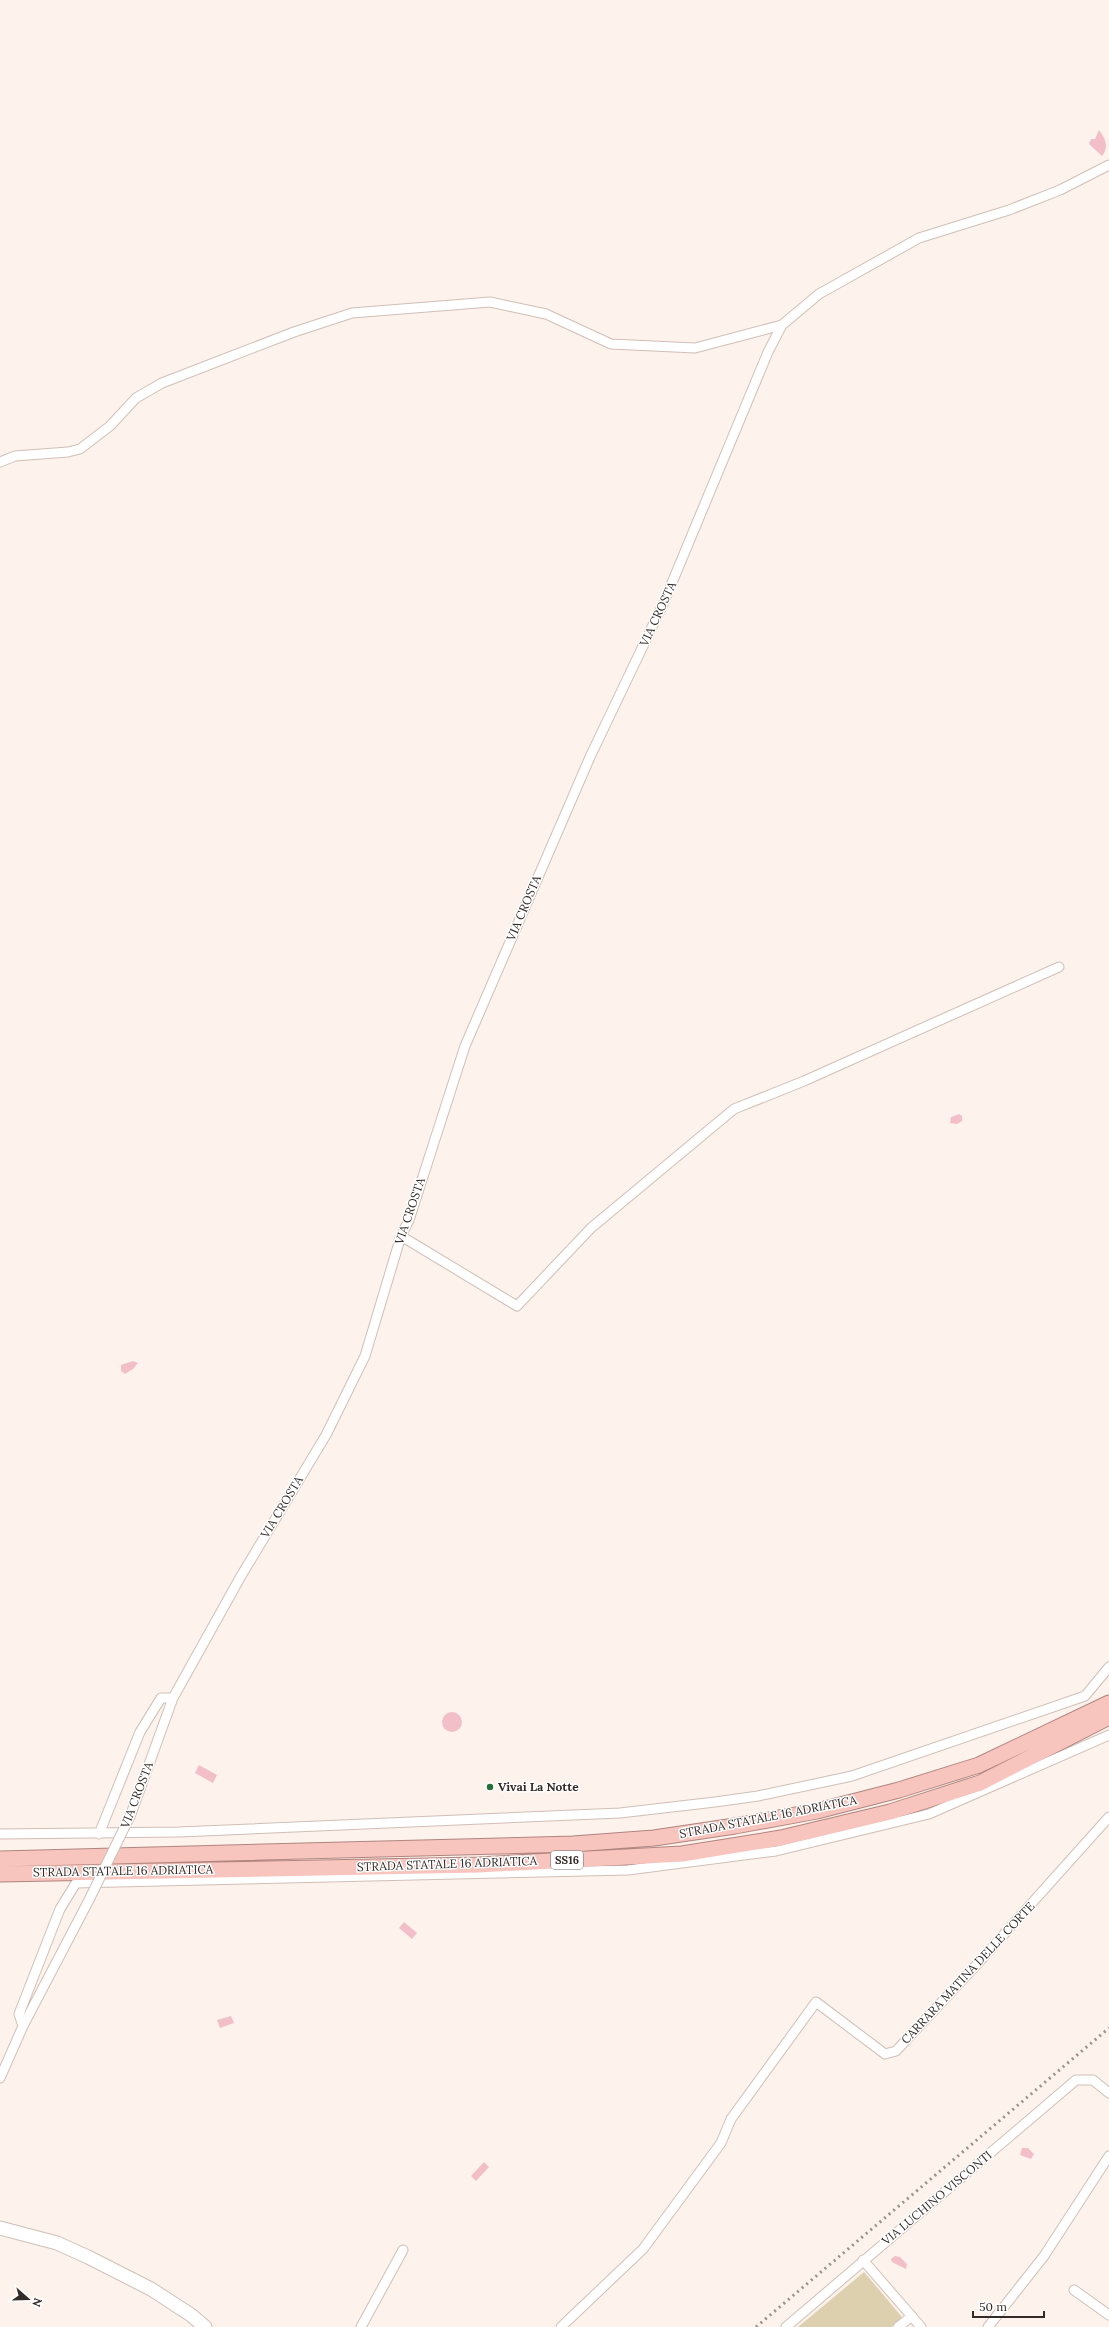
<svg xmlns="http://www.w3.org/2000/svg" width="1109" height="2327" font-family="Lora,serif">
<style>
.green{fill:#ddd0af}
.water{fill:#f2bfc8}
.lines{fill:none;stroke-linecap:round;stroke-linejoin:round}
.minor-casing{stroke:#d0bfb6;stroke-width:11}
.secondary-casing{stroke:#d0bfb6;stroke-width:15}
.trunk-casing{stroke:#b1857f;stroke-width:17}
.minor{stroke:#fff;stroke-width:9}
.secondary{stroke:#fff;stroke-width:13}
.trunk{stroke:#f8c4be;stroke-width:15}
.rail{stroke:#9a918d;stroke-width:3;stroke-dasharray:2 4;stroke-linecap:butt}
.minor-bridge-casing{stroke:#d0bfb6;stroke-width:11;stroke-linecap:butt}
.minor-bridge{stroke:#fff;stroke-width:9}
.poi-dot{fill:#266e3b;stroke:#fff;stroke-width:1.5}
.labels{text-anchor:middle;stroke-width:3;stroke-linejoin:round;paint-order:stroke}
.shield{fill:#fff;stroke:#706b68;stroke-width:1}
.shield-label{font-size:11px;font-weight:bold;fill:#322b28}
.street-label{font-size:12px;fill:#322b28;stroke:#fff}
.poi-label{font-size:12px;font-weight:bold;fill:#322b28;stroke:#fff;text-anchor:start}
</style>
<rect width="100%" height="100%" fill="#fdf2ec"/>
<!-- green -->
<path class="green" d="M864 2272 902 2317 891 2327H798Z"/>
<!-- water -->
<path class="water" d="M1099 130C1106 139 1109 148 1102 156L1089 144 1091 139H1095Z
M959 1114 962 1116V1121L957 1124 950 1123 951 1117Z
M133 1361 138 1363 133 1369 125 1374 121 1371V1365Z
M442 1722a10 10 0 1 1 20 0a10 10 0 1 1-20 0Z
M199 1765 217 1775 213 1783 195 1773Z
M404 1922 417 1933 412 1939 399 1928Z
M231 2016 234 2023 220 2028 217 2020Z
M1022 2148H1028L1034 2154 1031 2159 1020 2155Z
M484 2162 489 2167 476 2181 471 2176Z
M895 2256 900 2257 907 2264 906 2269 892 2262 891 2259Z"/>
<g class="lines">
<!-- minor casing -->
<g class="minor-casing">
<path id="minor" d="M0 462 15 456 68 452 80 449 110 426 136 398 162 383 294 332 352 313 490 302 546 314 611 344 695 348 782 325 819 294 919 238 1009 210 1060 190 1109 165
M401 1236 517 1306 591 1228 734 1109 804 1081 1059 967
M131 1814 173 1698 241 1576 326 1435 365 1356 401 1236 409 1220 465 1046 590 757 664 602 768 352 782 325
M0 1834 179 1832 620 1813 715 1802 758 1796 852 1776 1085 1696 1109 1667
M99 1834 140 1732 161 1698H173
M23 2026 19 2014 60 1909 76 1883 628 1870 776 1851 929 1814 1109 1735
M0 2078 23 2026 89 1900
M863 2260 921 2327
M1074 2290 1109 2315
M361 2327 403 2250
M561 2327 643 2249 721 2143 731 2119 816 2002 885 2054 896 2051 980 1961 1109 1817
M786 2327 1076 2080H1093L1109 2093
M898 2327 912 2316
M988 2327 1044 2256 1109 2156"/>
</g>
<!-- secondary casing -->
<g class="secondary-casing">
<path id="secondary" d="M0 2228 57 2243 88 2257 151 2289 191 2315 205 2327"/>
</g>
<!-- trunk casing -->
<g class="trunk-casing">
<path id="trunk" d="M0 1859 573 1844 654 1838 735 1826 817 1811 899 1790 979 1765 1109 1703
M0 1874 478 1865 682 1854 781 1838 890 1812 980 1783 1109 1717"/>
</g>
<!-- minor -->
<use href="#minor" class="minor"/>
<!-- secondary -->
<use href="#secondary" class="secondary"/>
<!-- trunk -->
<use href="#trunk" class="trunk"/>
<!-- rail -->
<path class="rail" d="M756 2327 1109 2028"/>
<!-- minor-bridge casing -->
<g class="minor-bridge-casing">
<path id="minor-bridge" d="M89 1900 131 1814"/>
</g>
<!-- minor-bridge -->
<use href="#minor-bridge" class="minor-bridge"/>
</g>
<!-- markers -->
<circle class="poi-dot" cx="490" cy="1787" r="4"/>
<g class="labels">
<!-- shield labels -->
<rect class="shield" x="551" y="1851" width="32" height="18" rx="3"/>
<g class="shield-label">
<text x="567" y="1864">SS16</text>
</g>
<!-- street labels -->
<g class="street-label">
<text transform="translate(658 614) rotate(-65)" y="4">VIA CROSTA</text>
<text transform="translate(524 908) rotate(-67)" y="4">VIA CROSTA</text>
<text transform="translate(410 1211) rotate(-71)" y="4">VIA CROSTA</text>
<text transform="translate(282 1507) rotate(-59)" y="4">VIA CROSTA</text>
<text transform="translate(137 1795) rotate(-69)" y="4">VIA CROSTA</text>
<text transform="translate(768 1817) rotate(-11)" y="4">STRADA STATALE 16 ADRIATICA</text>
<text transform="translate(447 1864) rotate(-2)" y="4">STRADA STATALE 16 ADRIATICA</text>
<text transform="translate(123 1871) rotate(-1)" y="4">STRADA STATALE 16 ADRIATICA</text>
<text transform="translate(968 1973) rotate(-47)" y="4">CARRARA MATINA DELLE CORTE</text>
<text transform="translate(937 2198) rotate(-40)" y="4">VIA LUCHINO VISCONTI</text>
</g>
<!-- poi labels -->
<g class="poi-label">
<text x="498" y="1791">Vivai La Notte</text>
</g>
</g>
<!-- north arrow -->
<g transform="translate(28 2299) rotate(110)" stroke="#ffffff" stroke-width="3" paint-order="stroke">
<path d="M0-3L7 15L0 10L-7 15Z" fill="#322b28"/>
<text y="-6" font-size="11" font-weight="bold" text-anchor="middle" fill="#322b28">N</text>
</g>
<!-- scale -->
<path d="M973 2311v6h71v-6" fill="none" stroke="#322b28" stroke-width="2"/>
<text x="979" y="2311" font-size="12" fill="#322b28" stroke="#ffffff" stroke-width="3" paint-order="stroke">50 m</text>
</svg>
